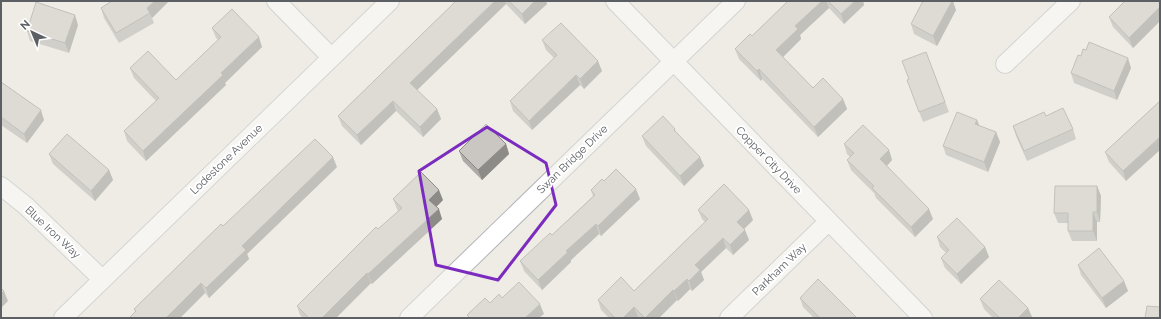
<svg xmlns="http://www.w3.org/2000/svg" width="1161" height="319" font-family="Raleway,sans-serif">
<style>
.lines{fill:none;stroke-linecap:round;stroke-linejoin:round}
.minor-casing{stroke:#b2b5b9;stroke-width:20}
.minor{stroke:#fff;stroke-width:18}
.wall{fill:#aeaaa7}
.shaded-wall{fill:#8d8b88}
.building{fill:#cac6c2;stroke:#8d8b88}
.marked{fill:none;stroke:#7b2cbf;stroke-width:3;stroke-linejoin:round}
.labels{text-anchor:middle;stroke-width:4;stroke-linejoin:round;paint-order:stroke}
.street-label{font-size:11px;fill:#5c6064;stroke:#fff}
</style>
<rect width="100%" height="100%" fill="#eeece5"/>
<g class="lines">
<!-- minor casing -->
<g class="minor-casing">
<path id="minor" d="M276 1 331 57
M615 1 923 318
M1005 64 1071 1
M1 186 26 206 102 279
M63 318 390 1
M409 318 736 1
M729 318 829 221"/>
</g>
<!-- minor -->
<use href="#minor" class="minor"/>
</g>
<!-- wall -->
<path class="wall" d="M112 1H169L152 18 154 23 119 43 104 18 101 8Z
M456 1H546L547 4 525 24 506 4 417 90 437 109 441 119 423 137 396 111 361 145 342 126 338 116Z
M788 1H863L864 5 844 24 829 8 800 35 801 39 783 57 813 88 843 99 847 109 818 137 762 79 761 81 739 59 735 49 752 36Z
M1160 1V21L1133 48 1113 27 1109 17Z
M956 10 937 46 914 34 911 24Z
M78 25 69 53 30 41 27 31Z
M212 28 262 47 225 83 226 85 146 161 127 141 124 131 156 101 134 78 130 68 176 80 218 40 216 38Z
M542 40 602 71 584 89 580 85 532 130 513 111 510 101 554 58 546 50Z
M926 52 949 112 923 122 907 80 909 79Z
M1081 56 1131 68 1117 100 1074 83 1071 73Z
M1 82 44 120 27 143 1 125Z
M1160 101 1126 181 1109 162 1105 152Z
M1046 116 1073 129 1076 139 1027 161 1016 136 1013 126Z
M977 120 979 126 996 132 1000 142 988 172 946 155 943 146Z
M675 129 676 132 700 157 704 166 684 186 646 146 642 136Z
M506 144 509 154 482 180 463 161 459 151Z
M844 144 889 150 892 160 887 166 933 219 915 237 876 198 874 193 851 170 847 160 850 157 847 154Z
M49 154 109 170 113 180 95 201 53 164Z
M337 167 247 254 249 259 209 298 205 293 180 318H129L135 312 134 309 223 226Z
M604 181 640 199 601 236 599 234 571 260V262L542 290 524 271 520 261 552 235 593 196 591 190Z
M1097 186 1101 196 1100 222H1097V241H1072L1068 231V223H1058L1054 213Z
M393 199 443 200 436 207 442 219 372 284 371 283 336 318H303L300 315 297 306 398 211 397 209Z
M698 210 753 220 744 229 749 240 733 255 726 248 701 272 704 280 692 291 690 289 678 301 677 300 659 318H638V317L636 318H609L601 310 598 300 634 291 705 222 702 219Z
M937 237 985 247 989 257 961 284 945 268 941 258 946 253 940 247Z
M1078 265 1124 281 1128 291 1106 308 1081 275Z
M800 298 856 318H814L803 307Z
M980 299 1028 308 1032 317 1031 318H993L984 309Z"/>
<!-- shaded-wall -->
<path class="shaded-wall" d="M155 1H169L152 18 147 8Z
M495 1H505L506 4 414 93 410 83Z
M535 1H546L547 4 525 24 522 14Z
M822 1H826L829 8 800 35 801 39 780 60 776 50 795 26Z
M855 1H863L864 5 844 24 841 14Z
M952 1H953L956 10 937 46 933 36Z
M1160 7V21L1133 48 1129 38Z
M75 15 78 25 69 53 65 43Z
M259 37 262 47 225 83 226 85 146 161 143 151 221 73Z
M1128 58 1131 68 1117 100 1114 91Z
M598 61 602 71 584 89 580 79Z
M759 69 762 79 761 81 757 71Z
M576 75 580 85 532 130 529 121Z
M843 99 847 109 818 137 814 127Z
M393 101 396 111 361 145 357 135Z
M437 109 441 119 423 137 420 127Z
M41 110 44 120 27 143 24 134Z
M977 120 981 130 975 124Z
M996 132 1000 142 988 172 984 162Z
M1160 137V150L1126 181 1123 171Z
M506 144 509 154 482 180 478 170Z
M889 150 892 160 884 169 880 159Z
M333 157 337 167 247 254 249 259 209 298 206 288 242 246Z
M700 157 704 166 684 186 680 176Z
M109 170 113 180 95 201 91 191Z
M1097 186 1101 196 1100 222 1097 212Z
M636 189 640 199 601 236 598 226Z
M439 190 443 200 433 210 429 200Z
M439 209 442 219 372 284 368 274Z
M929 209 933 219 915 237 911 227Z
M749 210 753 220 741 232 737 222Z
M1093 212 1097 222V241L1093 231Z
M596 224 599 234 571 260V262L542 290 538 280 566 251Z
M745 230 749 240 733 255 730 245Z
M723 238 726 248 701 272 704 280 692 291 689 281 695 265Z
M985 247 989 257 961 284 957 274Z
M367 273 371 283 336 318H322Z
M687 279 690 289 678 301 674 291Z
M1124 281 1128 291 1106 308 1102 298Z
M201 283 205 293 180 318H166Z
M673 290 677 300 659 318H645Z
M4 291 8 301 1 308V294Z
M540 304 544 314 539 318H525Z
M634 307 638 317 636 318H623Z
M1028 308 1032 317 1031 318H1018Z"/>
<!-- building -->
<path class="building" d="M112 1H155L147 8 150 13 116 33 101 8Z
M456 1H495L410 83 437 109 420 127 393 101 357 135 338 116Z
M509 1H535L522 14Z
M788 1H822L795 26 798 29 776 50 813 88 823 78 843 99 814 127 759 69 757 71 735 49 750 34 752 36Z
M828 1H855L841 14Z
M923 1H952L933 36 911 24Z
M1125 1H1160V7L1129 38 1109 17Z
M36 2 75 15 65 43 27 31Z
M232 9 259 37 221 73 223 75 143 151 124 131 159 98 130 68 148 51 176 80 221 37 212 28Z
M561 23 598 61 580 79 576 75 529 121 510 101 557 55 542 40Z
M1089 42 1128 58 1114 91 1071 73 1078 55 1081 56 1083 49 1086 50Z
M926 52 945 102 919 112 907 80 909 79 902 61Z
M1 82 41 110 24 134 1 117Z
M1160 101V137L1123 171 1105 152Z
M1063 108 1073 129 1024 151 1013 126 1044 112 1046 116Z
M957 112 977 120 975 124 996 132 984 162 943 146Z
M663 116 675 129 674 130 700 157 680 176 642 136Z
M486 124 506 144 478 170 459 151Z
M863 125 889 150 880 159 929 209 911 227 872 188 874 186 847 160 854 153 844 144Z
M67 134 109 170 91 191 49 154Z
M315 139 333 157 242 246 246 250 206 288 201 283 166 318H129L136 311 134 309 221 224 223 226Z
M616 169 636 189 598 226 596 224 566 251 568 252 538 280 520 261 550 233 552 235 595 195 591 190 602 179 604 181Z
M421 172 439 190 429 200 439 209 368 274 367 273 322 318H309L297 306 376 227 378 229 402 208 393 199Z
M724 184 749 210 737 222 745 230 730 245 723 238 695 265 700 270 689 281 687 279 674 291 673 290 645 318 634 307 623 318H615L598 300 621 277 634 291 708 219 698 210Z
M1055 186H1097V212H1093V231H1068V213H1054Z
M957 218 985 247 957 274 941 258 949 250 937 237Z
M1099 248 1124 281 1102 298 1078 265Z
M818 279 856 317 855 318H820L800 298Z
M999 280 1028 308 1018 318H1000L980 299Z
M519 282 540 304 525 318H470L467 315 485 298 490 303 499 294 502 298Z
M1 288 4 291 1 294Z
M1147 306 1160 307V318H1145Z"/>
<!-- marked area -->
<path d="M0 0H1161V319H0ZM487 127 546 163 556 205 498 280 436 265 419 171Z" fill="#eeece5" fill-opacity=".55" fill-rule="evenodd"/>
<path class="marked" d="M487 127 546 163 556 205 498 280 436 265 419 171Z"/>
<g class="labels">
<!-- street labels -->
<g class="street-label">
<text transform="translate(226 159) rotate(-44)" y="4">Lodestone Avenue</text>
<text transform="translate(572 159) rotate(-44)" y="4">Swan Bridge Drive</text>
<text transform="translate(769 160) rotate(46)" y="4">Copper City Drive</text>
<text transform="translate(53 232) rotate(43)" y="4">Blue Iron Way</text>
<text transform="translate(779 269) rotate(-44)" y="4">Parkham Way</text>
</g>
</g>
<!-- border -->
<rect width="1161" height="319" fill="none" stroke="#5c6064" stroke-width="4"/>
<!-- north arrow -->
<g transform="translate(32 32) rotate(316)" stroke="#ffffff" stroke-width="3" paint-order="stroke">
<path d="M0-3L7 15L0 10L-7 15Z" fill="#5c6064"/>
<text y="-6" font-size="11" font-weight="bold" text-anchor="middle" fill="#5c6064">N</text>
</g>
</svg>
